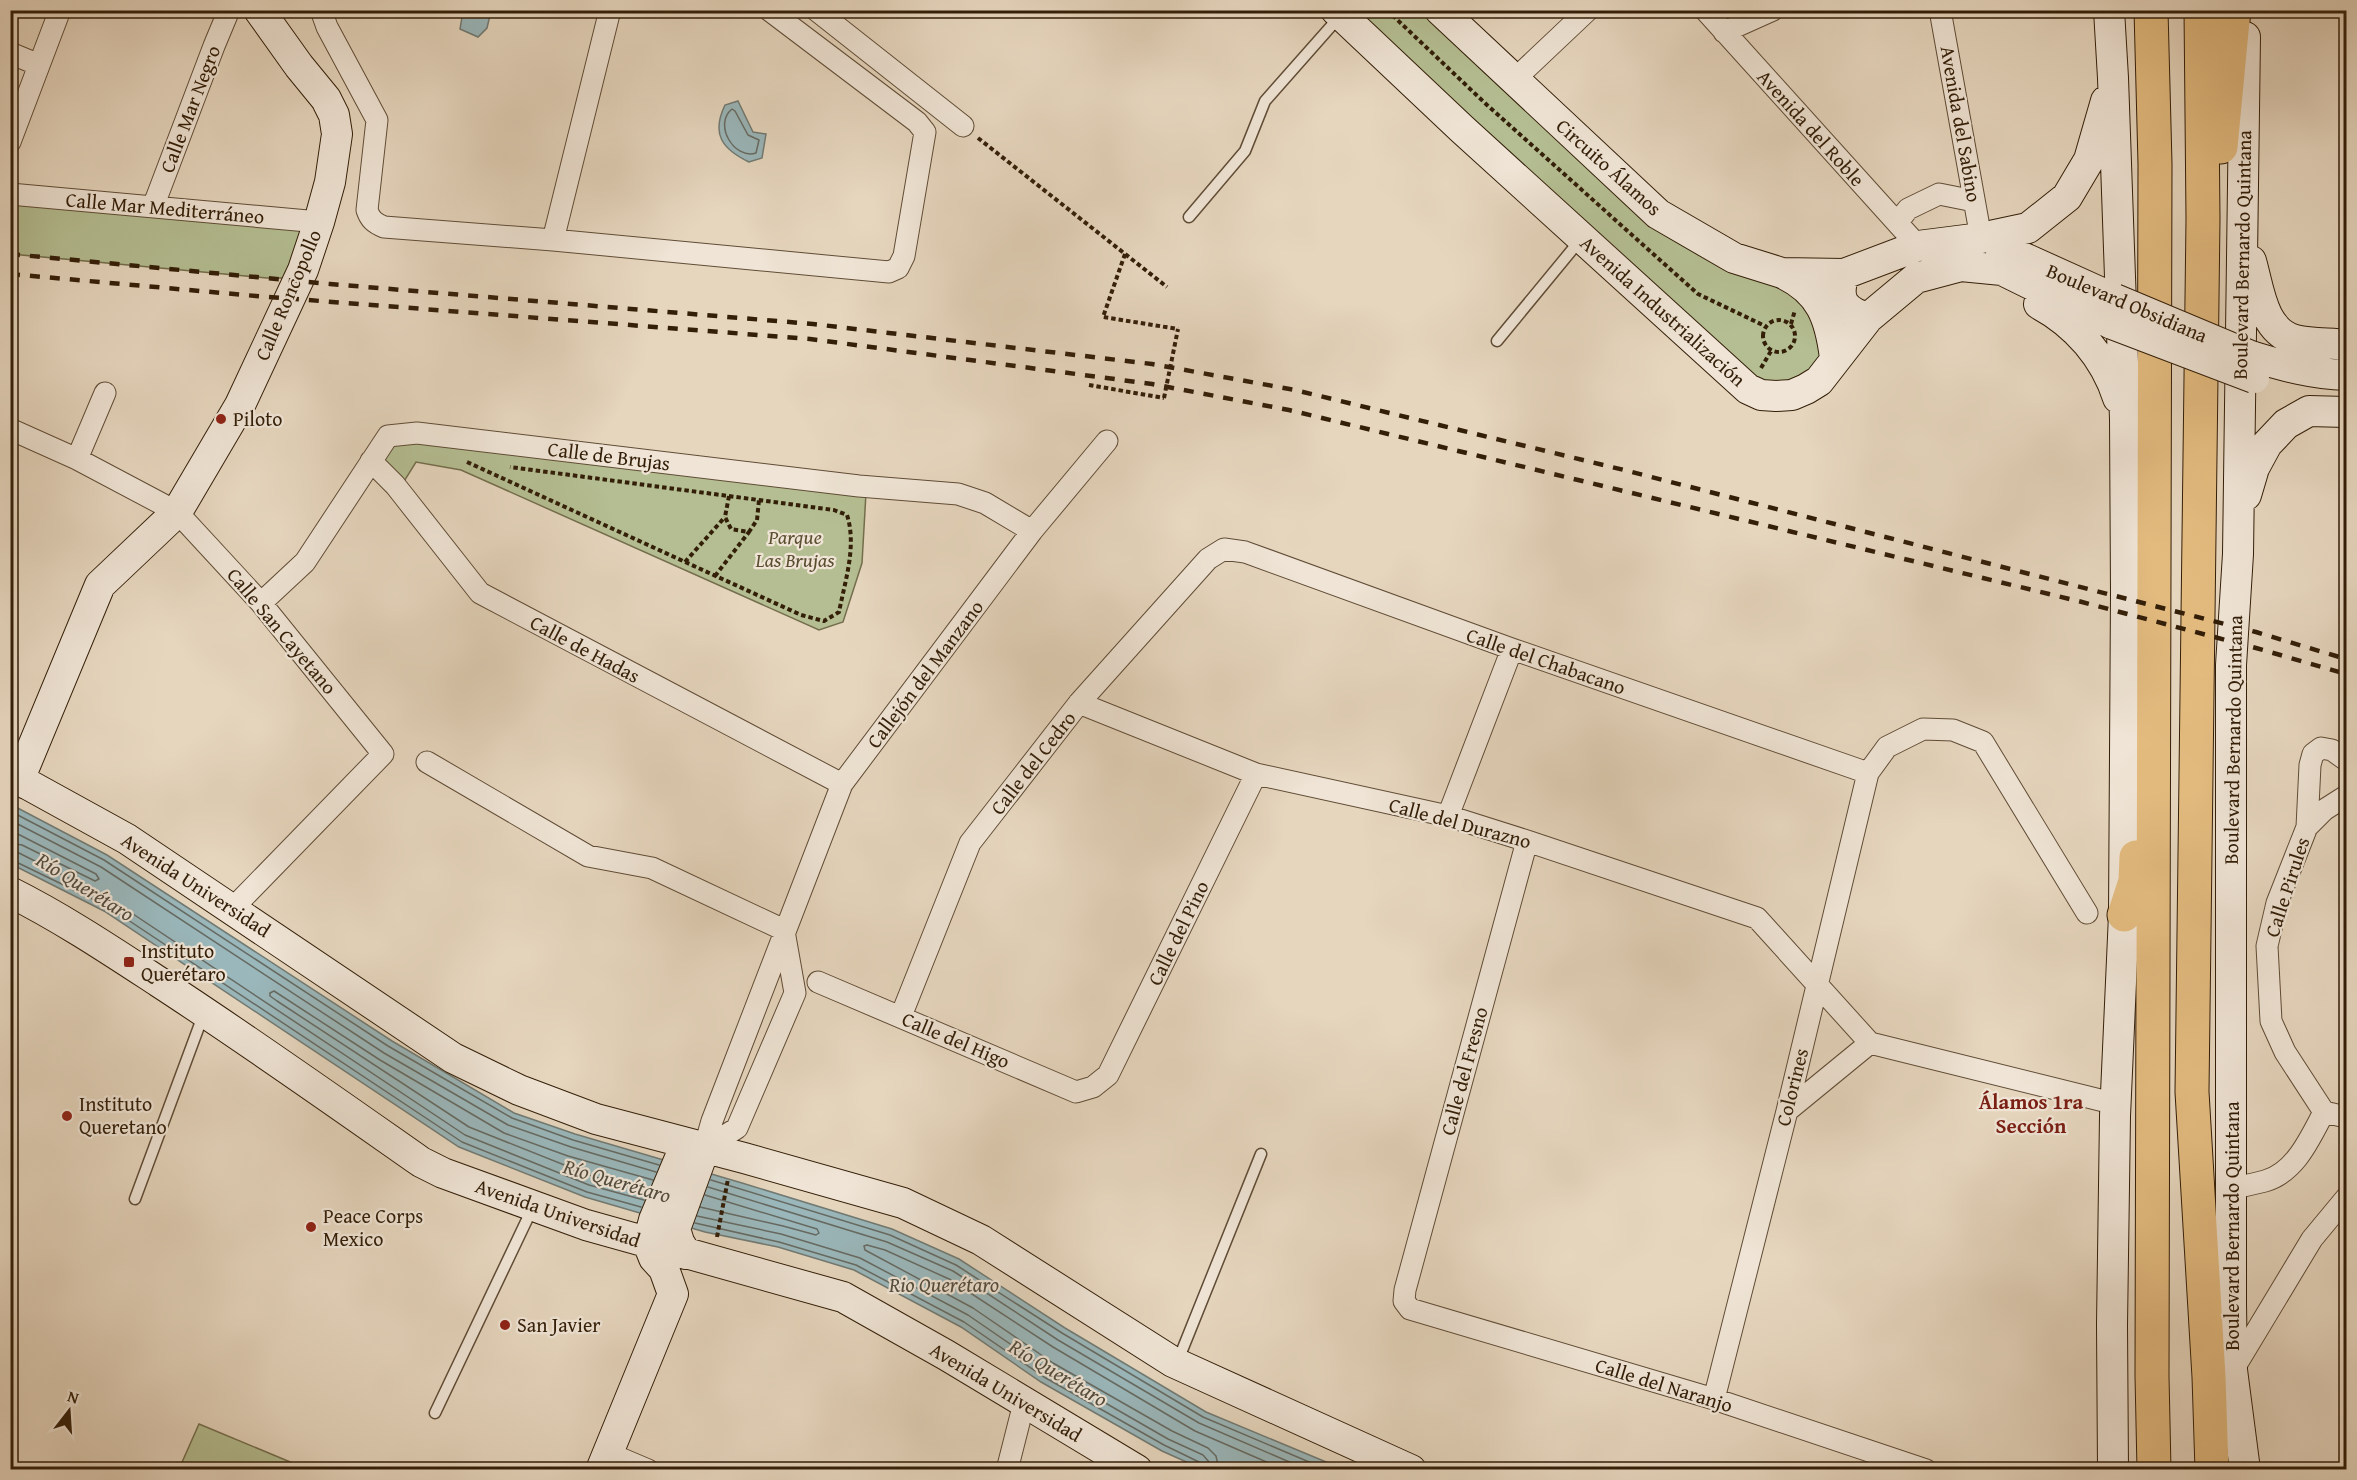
<svg xmlns="http://www.w3.org/2000/svg" width="2357" height="1480" font-family="'Gentium Book Plus',serif">
<style>
.green{fill:#b4be92;stroke:#746e4d;stroke-width:1.5}
.water{fill:#9ab7bb;stroke:#717a73;stroke-width:1.5}
.lines{fill:none;stroke-linecap:round;stroke-linejoin:round}
.shore{stroke:#666a62;stroke-width:1.5}
.lane-casing{stroke:#604c36;stroke-width:13}
.street-casing{stroke:#604c36;stroke-width:23}
.secondary-casing{stroke:#331e08;stroke-width:32}
.highway-casing{stroke:#331e08;stroke-width:35}
.path{stroke:#331e08;stroke-width:4;stroke-dasharray:4.5 3;stroke-linecap:butt}
.lane{stroke:#efe4d5;stroke-width:10}
.street{stroke:#efe4d5;stroke-width:21}
.secondary{stroke:#efe4d5;stroke-width:30}
.highway{stroke:#e3bb7f;stroke-width:33}
.rail{stroke:#331e08;stroke-width:4.5;stroke-dasharray:10 10;stroke-linecap:butt}
.secondary-bridge-casing{stroke:#331e08;stroke-width:32;stroke-linecap:butt}
.path-bridge{stroke:#331e08;stroke-width:4;stroke-dasharray:4.5 3;stroke-linecap:butt}
.secondary-bridge{stroke:#efe4d5;stroke-width:30}
.poi-dot{fill:#8f2418;stroke:#efe4d5;stroke-width:2}
.labels{text-anchor:middle;stroke-width:4.5;stroke-linejoin:round;paint-order:stroke}
.street-label{font-size:20px;fill:#331e08;stroke:#efe4d5}
.poi-label{font-size:20px;fill:#331e08;stroke:#efe4d5;text-anchor:start}
.park-label{font-size:20px;font-style:italic;fill:#5a4e31;stroke:#efe4d5}
.water-label{font-size:21px;font-style:italic;fill:#524c3e;stroke:#efe4d5}
.neighbourhood-label{font-size:21px;font-weight:bold;fill:#7a1f14;stroke:#efe4d5}
</style>
<rect width="100%" height="100%" fill="#e6d6be"/>
<filter id="stains"><feTurbulence type="fractalNoise" baseFrequency=".00333" numOctaves="4"/><feColorMatrix values="0 0 0 0 .2 0 0 0 0 .09 0 0 0 0 .02 0 0 0 .5 -.17"/></filter>
<radialGradient id="worn" r=".72"><stop offset=".6" stop-color="#630" stop-opacity="0"/><stop offset="1" stop-color="#630" stop-opacity=".3"/></radialGradient>
<!-- green -->
<path class="green" d="M1354 11H1424L1648 221 1800 287 1828 342C1806 382 1805 385 1758 382Z
M10 194 319 222 285 278H267L11 254Z
M388 439 866 493 862 563 843 622 819 630 461 470 416 462 393 499 370 472Z
M199 1424 307 1469H179Z"/>
<!-- water -->
<path class="water" d="M463 11H491L487 28 478 37 460 29Z
M738 101 753 132 766 134 762 158 749 162C722 149 711 134 725 105Z
M10 804 107 855 392 1041 514 1113 575 1134 742 1183 892 1229 959 1259 1065 1328 1206 1412 1343 1469H1202L1162 1451 1041 1382 961 1327 854 1270 778 1247 705 1232 585 1197 459 1147 104 911 11 864Z"/>
<g class="lines">
<!-- shore -->
<path class="shore" d="M732 109 735 111 748 135 759 140 756 153C734 160 713 124 732 109Z
M10 811 104 860 388 1046 512 1118 573 1140 659 1165
M10 820 101 867 384 1053 508 1125 571 1147 656 1172
M10 830 96 874 99 879 95 881 22 845 10 843
M10 852 19 853 112 900 465 1135 589 1185 644 1200
M10 859 107 906 462 1142 587 1192 641 1207
M711 1180 890 1235 956 1265 1062 1333 1203 1417 1328 1470
M708 1187 887 1242 953 1271 1058 1340 1199 1423 1308 1470
M648 1192 592 1176 469 1127 277 1001 270 996V993L274 991 380 1060 504 1133 568 1156 653 1180
M700 1207 783 1226 816 1235 819 1233 817 1229 705 1195
M697 1216 781 1234 860 1258 968 1315 1048 1370 1168 1439 1203 1455 1209 1462 1210 1470
M695 1223 779 1242 856 1265 964 1322 1044 1377 1164 1445 1199 1462 1202 1470
M1219 1470 1216 1456 1208 1448 1172 1431 1053 1363 973 1308 865 1250 864 1246 867 1245 885 1250 949 1279 1053 1347 1195 1431 1285 1470"/>
<!-- lane casing -->
<g class="lane-casing">
<path id="lane" d="M1189 217 1245 151 1265 101 1341 15
M1497 341 1581 239
M135 1199 204 1013
M1177 1363 1261 1154
M435 1413 533 1207"/>
</g>
<!-- street casing -->
<g class="street-casing">
<path id="street" d="M321 10 327 27 377 120 367 210C370 219 374 223 384 227L553 240 889 272 898 268 904 256 925 132 917 122 769 10
M816 10 963 126
M1705 10 1918 246
M1940 10 1981 238
M1724 32 1773 10
M10 53 39 65
M1514 80 1588 10
M10 142 60 10
M10 194 319 222
M153 207 214 46 229 10
M1897 223 1908 209 1939 194 1974 201
M553 240 610 10
M10 429 77 459 177 512 261 603 383 754 233 908
M77 459 105 393
M371 461 395 485 480 593 842 784
M261 603 305 562 388 436 417 433 859 486 958 494 985 503 1032 531
M1079 703 1256 774 1448 816 1527 841 1757 918 1870 1043 2116 1104
M2346 760 2332 750 2321 748 2313 754 2310 765 2307 827 2277 903 2267 946 2271 1021 2285 1052 2324 1112 2346 1117
M427 762 588 856 652 868 784 930
M1448 816 1512 649
M2307 827 2324 810 2346 796
M1527 841 1405 1290 1404 1301 1410 1309 1714 1399 1926 1470
M818 982 1076 1092 1093 1087 1108 1075 1256 774
M901 1016 970 843 1079 703 1208 559 1224 549 1245 552 1512 649 1868 773
M1787 1111 1870 1043
M704 1149 712 1121 842 784 1032 531 1107 441
M704 1149 737 1128 795 993 784 931
M2233 1188C2243 1186 2254 1184 2265 1181 2296 1172 2310 1138 2324 1112
M2233 1370 2312 1239 2346 1198
M1714 1399 1787 1111 1868 773 1887 747 1923 729 1953 730 1983 742 2087 913
M608 1453 648 1470
M1007 1470 1024 1403"/>
</g>
<!-- secondary casing -->
<g class="secondary-casing">
<path id="secondary" d="M1336 10 1462 129 1748 389 1761 395 1776 396 1792 395 1806 389 1819 381 1868 318 1916 278 1961 266 2002 270 2112 324
M1440 10 1658 214 1734 258 1782 273 1844 274 1918 246 1981 238 2028 228 2067 197 2089 160 2106 101
M2109 10 2113 78 2125 419 2126 593 2124 915 2115 1116 2112 1325 2113 1470
M2245 37 2238 554 2231 665V1304L2232 1370 2245 1470
M2000 247 2115 299
M2251 261C2259 288 2262 331 2295 340 2311 344 2330 343 2346 345
M1782 273C1821 291 1830 318 1835 358
M1844 274C1836 299 1842 310 1868 318
M2039 304C2076 324 2105 357 2118 398
M2251 356C2283 366 2313 374 2346 375
M2246 495 2254 468 2267 444 2286 424 2309 411 2346 412
M10 777 29 785 127 839 453 1058 519 1090 596 1119 744 1158 903 1203 981 1240 1173 1362 1411 1470
M19 780 100 585 177 512 240 405 303 270 319 222 330 182 337 134 334 115 326 99 299 66 259 10
M10 892C62 918 110 950 159 982 248 1040 334 1101 421 1162L443 1173 586 1225 843 1297 946 1355 1137 1470
M686 1254 679 1242 675 1229 702 1155
M601 1470 673 1294 664 1269 654 1258 648 1243 654 1220 680 1158"/>
</g>
<!-- highway casing -->
<g class="highway-casing">
<path id="highway" d="M2151 10 2155 164 2152 1376 2154 1470
M2201 10 2203 219 2192 1092 2209 1377 2212 1470
M2221 147 2234 10
M2124 915 2135 881 2136 857"/>
</g>
<!-- path -->
<path class="path" d="M1387 10 1487 105 1698 294 1765 326
M978 138 1167 287
M1125 254 1103 317 1178 329
M1763 336a16 16 0 1 1 32 0a16 16 0 1 1-32 0Z
M1791 324 1795 310
M1761 368 1771 351
M1089 385 1164 398
M467 462 801 615 824 621 839 612C845 581 857 546 847 515L834 510 510 467
M729 496 725 517 731 529 749 532 757 520 759 500
M685 562 725 517
M715 576 749 532
M717 1237 728 1179"/>
<!-- lane -->
<use href="#lane" class="lane"/>
<!-- street -->
<use href="#street" class="street"/>
<!-- secondary -->
<use href="#secondary" class="secondary"/>
<!-- highway -->
<use href="#highway" class="highway"/>
<!-- rail -->
<path class="rail" d="M10 254 330 284 813 324 1152 364 1295 390 1624 470 2256 632 2346 659
M10 274 256 296 810 339 1152 384 1289 410 2082 602 2256 648 2346 674"/>
<!-- secondary-bridge casing -->
<g class="secondary-bridge-casing">
<path id="secondary-bridge" d="M2115 299 2251 356
M2112 324 2254 378"/>
</g>
<!-- path-bridge -->
<path class="path-bridge" d="M1164 398 1178 329"/>
<!-- secondary-bridge -->
<use href="#secondary-bridge" class="secondary-bridge"/>
</g>
<!-- markers -->
<g class="poi-dot">
<circle cx="221" cy="419" r="6"/>
<rect x="123" y="956" width="12" height="12" rx="3"/>
<circle cx="67" cy="1116" r="6"/>
<circle cx="311" cy="1227" r="6"/>
<circle cx="505" cy="1325" r="6"/>
</g>
<g class="labels">
<!-- street labels -->
<g class="street-label">
<text transform="translate(190 109) rotate(-69)" y="7">Calle Mar Negro</text>
<text transform="translate(1961 124) rotate(80)" y="7">Avenida del Sabino</text>
<text transform="translate(1811 128) rotate(48)" y="7">Avenida del Roble</text>
<text transform="translate(1609 167) rotate(42)" y="7">Circuito Álamos</text>
<text transform="translate(165 208) rotate(5)" y="7">Calle Mar Mediterráneo</text>
<text transform="translate(2242 255) rotate(-89)" y="7">Boulevard Bernardo Quintana</text>
<text transform="translate(288 295) rotate(-67)" y="7">Calle Roncopollo</text>
<text transform="translate(2127 303) rotate(23)" y="7">Boulevard Obsidiana</text>
<text transform="translate(1663 311) rotate(42)" y="7">Avenida Industrialización</text>
<text transform="translate(609 456) rotate(7)" y="7">Calle de Brujas</text>
<text transform="translate(282 631) rotate(50)" y="7">Calle San Cayetano</text>
<text transform="translate(585 649) rotate(28)" y="7">Calle de Hadas</text>
<text transform="translate(1546 661) rotate(19)" y="7">Calle del Chabacano</text>
<text transform="translate(925 674) rotate(-53)" y="7">Callejón del Manzano</text>
<text transform="translate(2233 740) rotate(-89)" y="7">Boulevard Bernardo Quintana</text>
<text transform="translate(1033 763) rotate(-52)" y="7">Calle del Cedro</text>
<text transform="translate(1460 823) rotate(15)" y="7">Calle del Durazno</text>
<text transform="translate(196 885) rotate(33)" y="7">Avenida Universidad</text>
<text transform="translate(2287 887) rotate(-72)" y="7">Calle Pirules</text>
<text transform="translate(1178 933) rotate(-64)" y="7">Calle del Pino</text>
<text transform="translate(956 1040) rotate(23)" y="7">Calle del Higo</text>
<text transform="translate(1464 1071) rotate(-75)" y="7">Calle del Fresno</text>
<text transform="translate(1792 1087) rotate(-76)" y="7">Colorines</text>
<text transform="translate(558 1213) rotate(19)" y="7">Avenida Universidad</text>
<text transform="translate(2232 1226) rotate(-90)" y="7">Boulevard Bernardo Quintana</text>
<text transform="translate(1664 1385) rotate(17)" y="7">Calle del Naranjo</text>
<text transform="translate(1006 1392) rotate(31)" y="7">Avenida Universidad</text>
</g>
<!-- poi labels -->
<g class="poi-label">
<text x="233" y="426">Piloto</text>
<text x="141" y="958">Instituto<tspan x="141" dy="23">Querétaro</tspan></text>
<text x="79" y="1111">Instituto<tspan x="79" dy="23">Queretano</tspan></text>
<text x="323" y="1223">Peace Corps<tspan x="323" dy="23">Mexico</tspan></text>
<text x="517" y="1332">San Javier</text>
</g>
<!-- park labels -->
<g class="park-label">
<text x="795" y="544">Parque<tspan x="795" dy="23">Las Brujas</tspan></text>
</g>
<!-- water labels -->
<g class="water-label">
<text transform="translate(85 887) rotate(32)" y="7">Río Querétaro</text>
<text transform="translate(617 1181) rotate(16)" y="7">Río Querétaro</text>
<text x="944" y="1292">Rio Querétaro</text>
<text transform="translate(1058 1373) rotate(31)" y="7">Río Querétaro</text>
</g>
<!-- neighbourhood labels -->
<g class="neighbourhood-label">
<text x="2031" y="1109">Álamos 1ra<tspan x="2031" dy="24">Sección</tspan></text>
</g>
</g>
<!-- margin -->
<rect width="2357" height="1480" fill="none" stroke="#e6d6be" stroke-width="36"/>
<rect x="12" y="12" width="2333" height="1456" fill="none" stroke="#331e08" stroke-width="3"/>
<rect x="18" y="18" width="2321" height="1444" fill="none" stroke="#331e08" stroke-width="1.5"/>
<!-- north arrow -->
<g transform="translate(69 1411) rotate(17)" stroke="#efe4d5" stroke-width="4.5" paint-order="stroke">
<path d="M0-4.5L10 22L0 15L-10 22Z" fill="#331e08"/>
<text y="-9" font-size="16" font-weight="bold" text-anchor="middle" fill="#331e08">N</text>
</g>
<rect width="100%" height="100%" filter="url(#stains)"/>
<rect width="100%" height="100%" fill="url(#worn)"/>
</svg>
